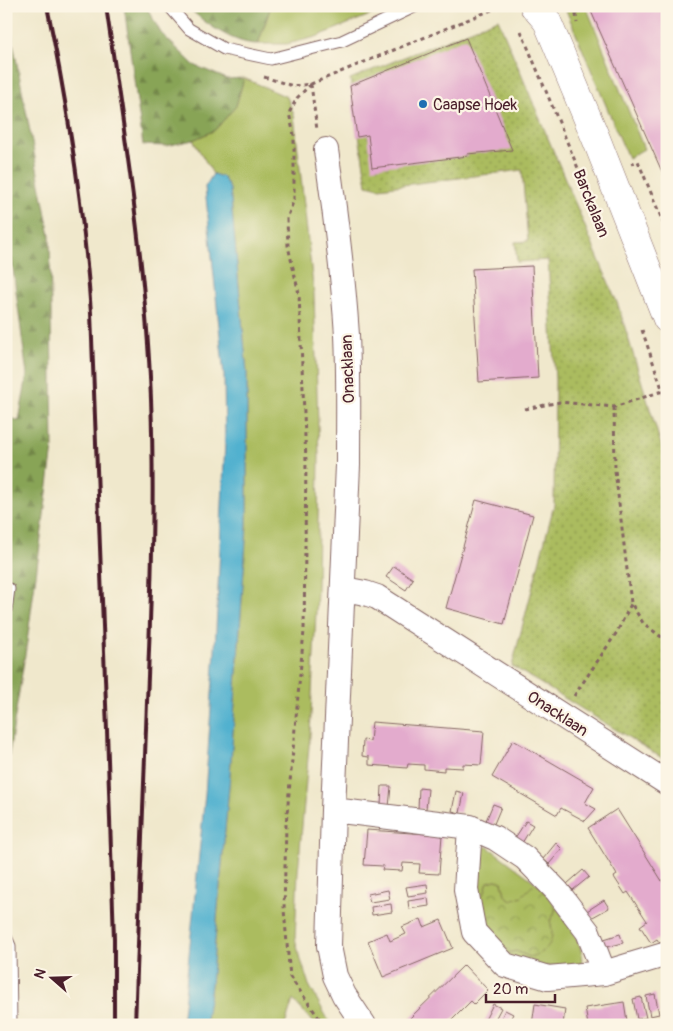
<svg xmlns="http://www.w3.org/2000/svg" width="673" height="1031" font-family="Pangolin,sans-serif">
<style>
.grass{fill:#abbc5f;stroke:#7a6e45}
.forest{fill:url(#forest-firs);stroke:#696240}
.park{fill:url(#park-crowns);stroke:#7a6e45}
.garden{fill:url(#garden-dots);stroke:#7a6e45}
.water{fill:#51b1cf;stroke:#4e687d}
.building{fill:#e3abcd}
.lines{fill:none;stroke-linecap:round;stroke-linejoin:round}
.lane-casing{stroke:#846563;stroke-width:13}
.street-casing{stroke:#846563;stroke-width:26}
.secondary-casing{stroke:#846563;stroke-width:29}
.path{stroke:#846563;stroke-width:3;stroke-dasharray:4 4;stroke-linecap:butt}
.lane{stroke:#fff;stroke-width:11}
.street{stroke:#fff;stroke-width:24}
.secondary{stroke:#fff;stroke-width:28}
.rail{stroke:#4a1f2b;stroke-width:4}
.poi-dot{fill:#1f6fb2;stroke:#fcf5e5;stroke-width:2}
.labels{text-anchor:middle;stroke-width:4.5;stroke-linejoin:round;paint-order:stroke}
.poi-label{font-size:16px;fill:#4a1f2b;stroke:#fcf5e5;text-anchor:start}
.street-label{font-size:16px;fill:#4a1f2b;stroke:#fcf5e5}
</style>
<defs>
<pattern id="forest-firs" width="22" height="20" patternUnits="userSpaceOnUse" patternTransform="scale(1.25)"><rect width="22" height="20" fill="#88a456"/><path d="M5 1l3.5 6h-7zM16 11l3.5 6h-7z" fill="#718547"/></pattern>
<pattern id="park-crowns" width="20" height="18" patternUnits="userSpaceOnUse" patternTransform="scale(1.25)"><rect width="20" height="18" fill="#abbc5f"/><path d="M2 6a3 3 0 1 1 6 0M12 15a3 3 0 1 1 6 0" fill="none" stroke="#8d984f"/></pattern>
<pattern id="garden-dots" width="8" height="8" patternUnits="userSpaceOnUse" patternTransform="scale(1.25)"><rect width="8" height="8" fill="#abbc5f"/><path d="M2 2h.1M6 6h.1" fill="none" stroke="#8d984f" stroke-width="1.8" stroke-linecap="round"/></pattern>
</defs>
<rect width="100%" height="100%" fill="#fcf5e5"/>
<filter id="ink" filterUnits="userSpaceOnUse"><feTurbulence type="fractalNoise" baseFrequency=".02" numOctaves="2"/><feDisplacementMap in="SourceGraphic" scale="10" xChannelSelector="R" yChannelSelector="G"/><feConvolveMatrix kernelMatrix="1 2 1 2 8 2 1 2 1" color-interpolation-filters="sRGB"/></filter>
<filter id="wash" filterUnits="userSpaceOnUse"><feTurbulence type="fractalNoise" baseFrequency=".0096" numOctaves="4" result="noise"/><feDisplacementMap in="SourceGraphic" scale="20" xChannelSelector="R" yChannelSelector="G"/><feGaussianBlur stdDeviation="1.12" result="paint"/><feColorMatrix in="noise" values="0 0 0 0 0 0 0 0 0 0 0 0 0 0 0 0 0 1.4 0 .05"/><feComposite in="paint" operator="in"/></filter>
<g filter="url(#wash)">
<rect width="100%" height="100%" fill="#f0e8cc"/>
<!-- grass -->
<path class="grass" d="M271 6H392L316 37 287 44H258Z
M566 6H586L644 149 628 158 566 10Z
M244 78 287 97 294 115 314 294 319 457 317 591 310 735 298 872 295 938 299 954 309 985 331 1025H316L293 1000 285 1025H205L211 985 230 775 247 525V373L230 189 223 177 213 174 193 140 215 130 236 106Z
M486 847H488L539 885 532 886 522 896 511 900 505 895 502 882 496 880 488 882 484 894 476 902 478 854 481 849Z
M556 906C567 923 586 944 581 964L536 967 505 954 516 951 530 957 554 914Z"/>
<!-- forest -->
<path class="forest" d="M6 6 50 236 53 448 27 642 6 773V416L19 421 27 375 6 216Z
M124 6H146L161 33 194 65 227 79 244 78 236 106 215 130 193 140 166 146 143 145Z
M187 6H271L258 44C233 44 204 23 187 6Z"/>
<!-- park -->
<path class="park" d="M496 880 502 882 505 895 511 900 522 896 532 886 539 885 556 906 554 914 550 920C555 940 551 950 530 957L516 951 505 954 489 936 476 902 484 894 488 882Z"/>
<!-- garden -->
<path class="garden" d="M498 19 618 305 667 464V761L512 666 554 505 555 380 548 260 517 262 515 242 528 241 522 170 379 188 367 185 350 79Z"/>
<!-- water -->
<path class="water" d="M213 174 223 177 230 189 247 373V525L230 775 211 985 205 1025H182L205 794 215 651 225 442 224 376 205 187Z"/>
<g id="blocks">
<!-- building -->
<path class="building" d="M596 6H667V183L590 9Z
M466 38 512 150 467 154 468 156 372 168 368 135 357 137 350 86Z
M532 266 538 378 479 382 472 269Z
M476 500 533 515 504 624 446 608Z
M394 566 413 579 406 590 386 577Z
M372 722 484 731 481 765 463 764V768L444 767V771L424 769V765L408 764 407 768 369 765V757L362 756 363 740 370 741Z
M513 740 594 787 585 803 596 809 585 821 561 808 557 815 492 777Z
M382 786H391L389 807 381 806Z
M419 788 428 789 426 809H418Z
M456 791 464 793 460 813 452 811Z
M493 804 501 807 493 826 485 823Z
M617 809 667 889V942L661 945 657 939 651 943 640 926 647 921 628 892 625 894 614 877 617 875 588 828Z
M526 821 533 825 522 843 515 838Z
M367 830 442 835 439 874 419 873 420 864 403 863 402 871 382 870 383 866 364 865Z
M556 843 562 849 549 864 543 859Z
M583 870 589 877 573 890 567 884Z
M427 884 428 893 408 896 406 887Z
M388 890 390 899 370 902 368 894Z
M428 898 429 906 409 909 408 901Z
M604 900 609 908 591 918 587 911Z
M391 904 392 912 372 915 371 907Z
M421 919 424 927 441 920 453 948 383 977 368 941 387 933 390 941 406 934 402 927Z
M620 934 623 943 603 948 601 940Z
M464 965 488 990 474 1004 471 1001 447 1025H417L410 1018Z
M655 994 659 1014 650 1016 646 996Z
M641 997 646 1018 637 1019 633 999Z
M624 1002 627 1021 618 1022 619 1025H588L585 1008Z
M493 1004 501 1008 492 1025H489L484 1022Z
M535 1004 565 1009 563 1025H532Z
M505 1010 513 1014 508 1023 507 1025H498Z"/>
</g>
</g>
<g filter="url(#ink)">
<use href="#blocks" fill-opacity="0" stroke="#846563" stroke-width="1"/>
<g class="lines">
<!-- lane casing -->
<g class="lane-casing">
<path id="lane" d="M169 6 189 29 224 49 271 59 342 41 416 6
M6 610 9 589
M6 937 10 946 11 1025"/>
</g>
<!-- street casing -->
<g class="street-casing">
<path id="street" d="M326 150C335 211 343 273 347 335 349 378 348 422 348 465L333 810 329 946 335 976 344 995 364 1025
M344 589 365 593 377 597 667 783
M333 810 470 827 466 890 474 932 505 965 548 978 604 973 667 954
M470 827 495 838 525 858 557 891 588 932 604 973"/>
</g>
<!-- secondary casing -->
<g class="secondary-casing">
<path id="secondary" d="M534 6 547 21 597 141 667 319"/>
</g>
<!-- path -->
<path class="path" d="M575 6 577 23
M521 31 580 173
M264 77 293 86 311 84 501 6
M311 84 297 98 289 113 294 135V199L287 219 288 246 299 294 306 461 304 631 286 825 284 910 290 977 324 1025
M311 84 317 130
M631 164 638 161 667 232
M642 330 667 403
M614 407 615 470 631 603 643 623 660 636 667 639
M525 409 560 402 614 407 663 391
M574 696 617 632 631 604"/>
<!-- lane -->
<use href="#lane" class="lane"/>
<!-- street -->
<use href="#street" class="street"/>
<!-- secondary -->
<use href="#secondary" class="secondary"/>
<!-- rail -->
<path class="rail" d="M47 6C68 108 84 210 91 313L107 730 114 939V1025
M106 6C125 137 146 267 151 399 155 500 151 601 147 702 143 809 139 917 135 1025"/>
</g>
</g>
<!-- markers -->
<circle class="poi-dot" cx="423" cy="104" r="5"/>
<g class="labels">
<!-- poi labels -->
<g class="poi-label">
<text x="433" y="110">Caapse Hoek</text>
</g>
<!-- street labels -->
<g class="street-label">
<text transform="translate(592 203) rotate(68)" y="6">Barckalaan</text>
<text transform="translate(347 369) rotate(-92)" y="6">Onacklaan</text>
<text transform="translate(558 713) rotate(33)" y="6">Onacklaan</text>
</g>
</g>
<!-- margin -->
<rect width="673" height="1031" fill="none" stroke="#fcf5e5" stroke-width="25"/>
<!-- north arrow -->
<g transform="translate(52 978) rotate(290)" stroke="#fcf5e5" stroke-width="4" paint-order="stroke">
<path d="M0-4L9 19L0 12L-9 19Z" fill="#4a1f2b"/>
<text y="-8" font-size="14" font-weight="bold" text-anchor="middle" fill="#4a1f2b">N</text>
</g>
<!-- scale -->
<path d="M486 994v8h69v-8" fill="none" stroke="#4a1f2b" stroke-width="2.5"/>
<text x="493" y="994" font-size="15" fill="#4a1f2b" stroke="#fcf5e5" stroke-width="4" paint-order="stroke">20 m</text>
</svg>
